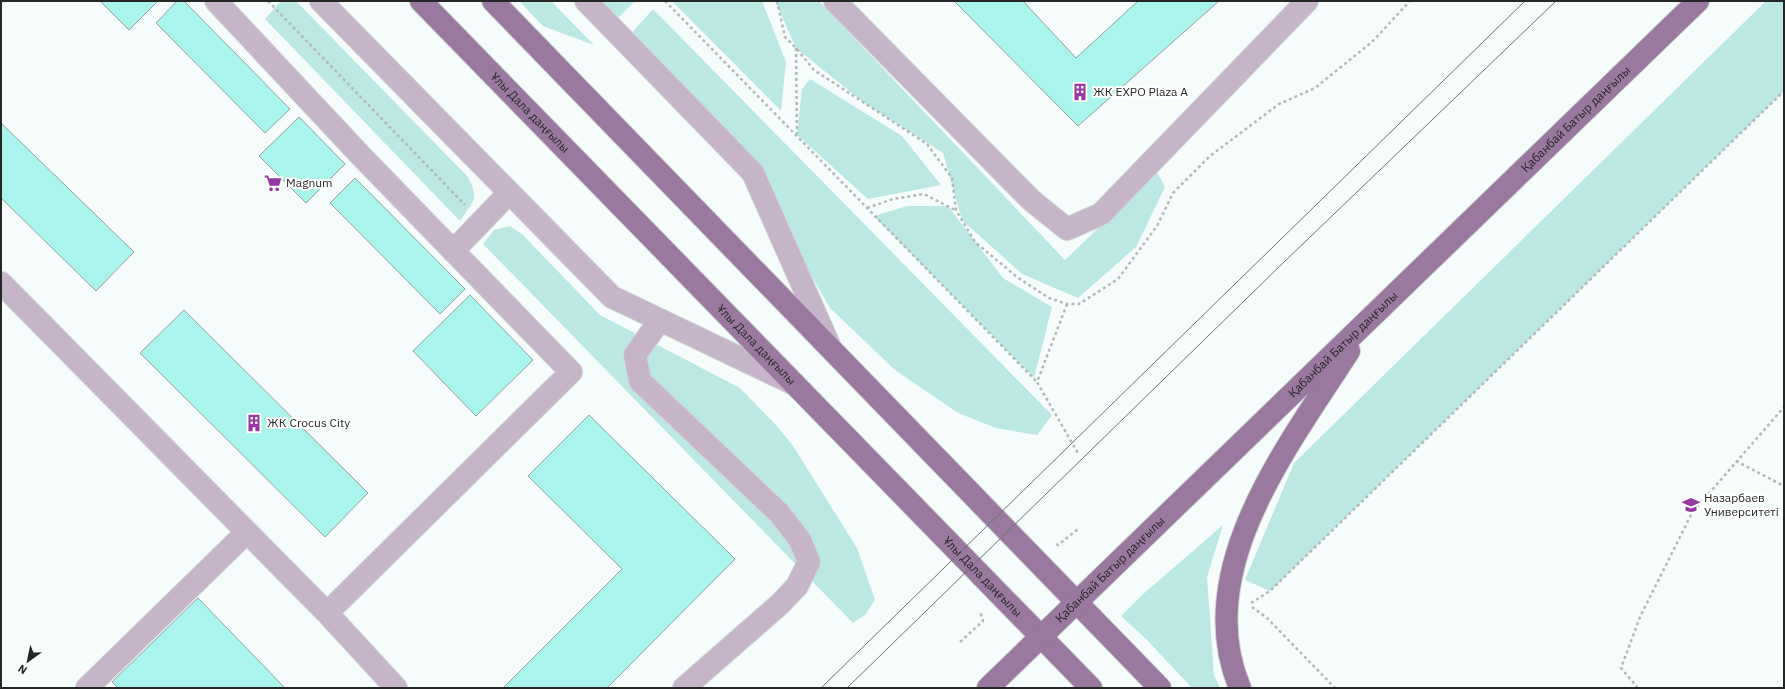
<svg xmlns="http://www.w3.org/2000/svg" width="1785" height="689" font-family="'IBM Plex Sans',sans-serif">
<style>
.green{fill:#bbe8e3}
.building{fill:#a9f5ed;stroke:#999f9e}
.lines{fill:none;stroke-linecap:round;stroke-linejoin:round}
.minor-casing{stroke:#d0d6d5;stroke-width:24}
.major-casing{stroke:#d0d6d5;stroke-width:24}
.path{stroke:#b4b9b8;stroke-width:2.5;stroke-dasharray:3 3;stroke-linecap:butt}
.minor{stroke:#c6b5c9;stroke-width:22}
.major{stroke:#997a9e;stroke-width:22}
.tram{stroke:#6f7372;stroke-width:1}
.labels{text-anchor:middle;stroke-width:4;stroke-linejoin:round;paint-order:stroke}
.poi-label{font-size:12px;fill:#252727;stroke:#fff;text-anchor:start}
.street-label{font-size:12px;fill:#252727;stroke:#fff}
</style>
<rect width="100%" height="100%" fill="#f6fcfb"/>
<!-- green -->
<path class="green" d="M281 1H296L468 177C480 200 473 201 460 221L265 19Z
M519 1H551L594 45 543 26Z
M602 1H635L618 18Z
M672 1H762L786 62 781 111Z
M775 1H819L1065 260 1157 172 1165 187 1136 247 1078 298 1022 274 962 220 943 153 863 102 796 48Z
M1766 1H1784V91L1270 591 1245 580 1294 463Z
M653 9 1052 415 1037 435 996 428 958 413 895 370 830 308 797 251 752 158 630 35Z
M810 79 902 136 941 185 868 199 797 135 802 89Z
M907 206H948L1003 278 1052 307 1034 378 874 216Z
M510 226 523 235 600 315 740 388 777 426 793 446 857 548 875 600 866 614 853 623 483 244 494 230Z
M1223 525 1207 577 1214 675 1220 688H1192L1146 639 1121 616 1142 595Z"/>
<!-- building -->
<path class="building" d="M100 1H158L129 30Z
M177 1H184L290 109 265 133 156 23Z
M954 1H1023L1076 58 1138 1H1219L1078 126Z
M299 117 345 164 306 203 259 156Z
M1 123 134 252 96 291 1 198Z
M355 178 465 289 440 314 330 203Z
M470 295 533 360 476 416 413 351Z
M184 310 368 493 325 537 140 353Z
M589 415 735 559 607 688H503L622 569 528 476Z
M198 598 285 688H118L112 682Z"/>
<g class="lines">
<!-- minor casing -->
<g class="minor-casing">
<path id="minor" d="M321 1 612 297 794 384
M586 1 753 173 830 347
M835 1 1031 200 1067 229 1101 214 1307 1
M453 251 509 193
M1 283 327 613 571 372 363 158 216 1
M660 320 635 355 640 381 779 513 800 540 809 562 797 586 780 604 684 688
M327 613 396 688
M87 688 247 532"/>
</g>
<!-- major casing -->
<g class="major-casing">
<g id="major">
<path id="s1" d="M421 1 1091 688"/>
<path d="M493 1 1160 688"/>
<path id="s2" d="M988 688 1698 1"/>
<path d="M1240 688C1190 570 1289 445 1349 351"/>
</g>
</g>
<!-- path -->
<path class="path" d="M268 1 465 205
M665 1 1037 382
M777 1 785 37 796 48 814 70 927 144 952 178 956 210 975 242 1017 277 1049 298 1067 304H1079L1118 279 1157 226 1173 193 1210 156 1279 104 1315 88 1373 41 1410 1
M796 48 797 134
M867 208 893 199 924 194 955 210
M1067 304 1037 382 1079 455
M1736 461 1784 486
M1056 544 1058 545 1078 529
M1251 603 1270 591 1784 91
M1252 607 1267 618 1335 688
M960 642 983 621 980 611
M1638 688 1621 668 1640 617 1692 513 1784 407"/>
<!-- minor -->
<use href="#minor" class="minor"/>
<!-- major -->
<use href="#major" class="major"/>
<!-- tram -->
<path class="tram" d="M821 688 1525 1
M847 688 1284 262 1556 1"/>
</g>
<!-- icons -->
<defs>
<g id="building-bare" transform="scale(1.38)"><path d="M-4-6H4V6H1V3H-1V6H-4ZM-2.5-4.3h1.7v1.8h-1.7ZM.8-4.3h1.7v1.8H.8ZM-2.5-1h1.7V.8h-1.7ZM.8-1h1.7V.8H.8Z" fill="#9438a2" stroke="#fff" stroke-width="2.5" paint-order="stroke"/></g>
<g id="supermarket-bare" transform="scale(1.38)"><path d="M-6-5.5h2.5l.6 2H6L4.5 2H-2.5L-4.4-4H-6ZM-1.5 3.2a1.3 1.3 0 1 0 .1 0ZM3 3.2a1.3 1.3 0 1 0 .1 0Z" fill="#9438a2" stroke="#fff" stroke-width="2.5" paint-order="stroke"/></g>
<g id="university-bare" transform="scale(1.38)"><path d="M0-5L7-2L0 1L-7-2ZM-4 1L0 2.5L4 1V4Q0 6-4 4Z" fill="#9438a2" stroke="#fff" stroke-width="2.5" paint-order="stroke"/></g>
</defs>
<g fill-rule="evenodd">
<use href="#building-bare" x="1080" y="92"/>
<use href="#supermarket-bare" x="273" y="183"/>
<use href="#building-bare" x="254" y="423"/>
<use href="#university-bare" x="1691" y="505"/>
</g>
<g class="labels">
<!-- poi labels -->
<g class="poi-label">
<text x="1093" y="96">ЖК EXPO Plaza A</text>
<text x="286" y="187">Magnum</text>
<text x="267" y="427">ЖК Crocus City</text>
<text x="1704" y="502">Назарбаев<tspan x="1704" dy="14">Университеті</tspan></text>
</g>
<!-- street labels -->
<g class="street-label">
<text dy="4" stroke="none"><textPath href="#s1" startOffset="156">Ұлы Дала даңғылы</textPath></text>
<text dy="4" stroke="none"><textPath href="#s2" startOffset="818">Қабанбай Батыр даңғылы</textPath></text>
<text dy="4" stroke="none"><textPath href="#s1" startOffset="480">Ұлы Дала даңғылы</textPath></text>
<text dy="4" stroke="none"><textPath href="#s2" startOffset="494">Қабанбай Батыр даңғылы</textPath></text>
<text dy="4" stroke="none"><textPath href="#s2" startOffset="170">Қабанбай Батыр даңғылы</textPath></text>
<text dy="4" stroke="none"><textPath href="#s1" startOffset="804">Ұлы Дала даңғылы</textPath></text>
</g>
</g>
<!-- border -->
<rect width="1785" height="689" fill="none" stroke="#252727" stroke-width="4"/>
<!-- north arrow -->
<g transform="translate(28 661) rotate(213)" stroke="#ffffff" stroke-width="3" paint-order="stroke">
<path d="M0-3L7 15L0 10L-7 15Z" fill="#252727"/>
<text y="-6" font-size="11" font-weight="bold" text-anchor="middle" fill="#252727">N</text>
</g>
</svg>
